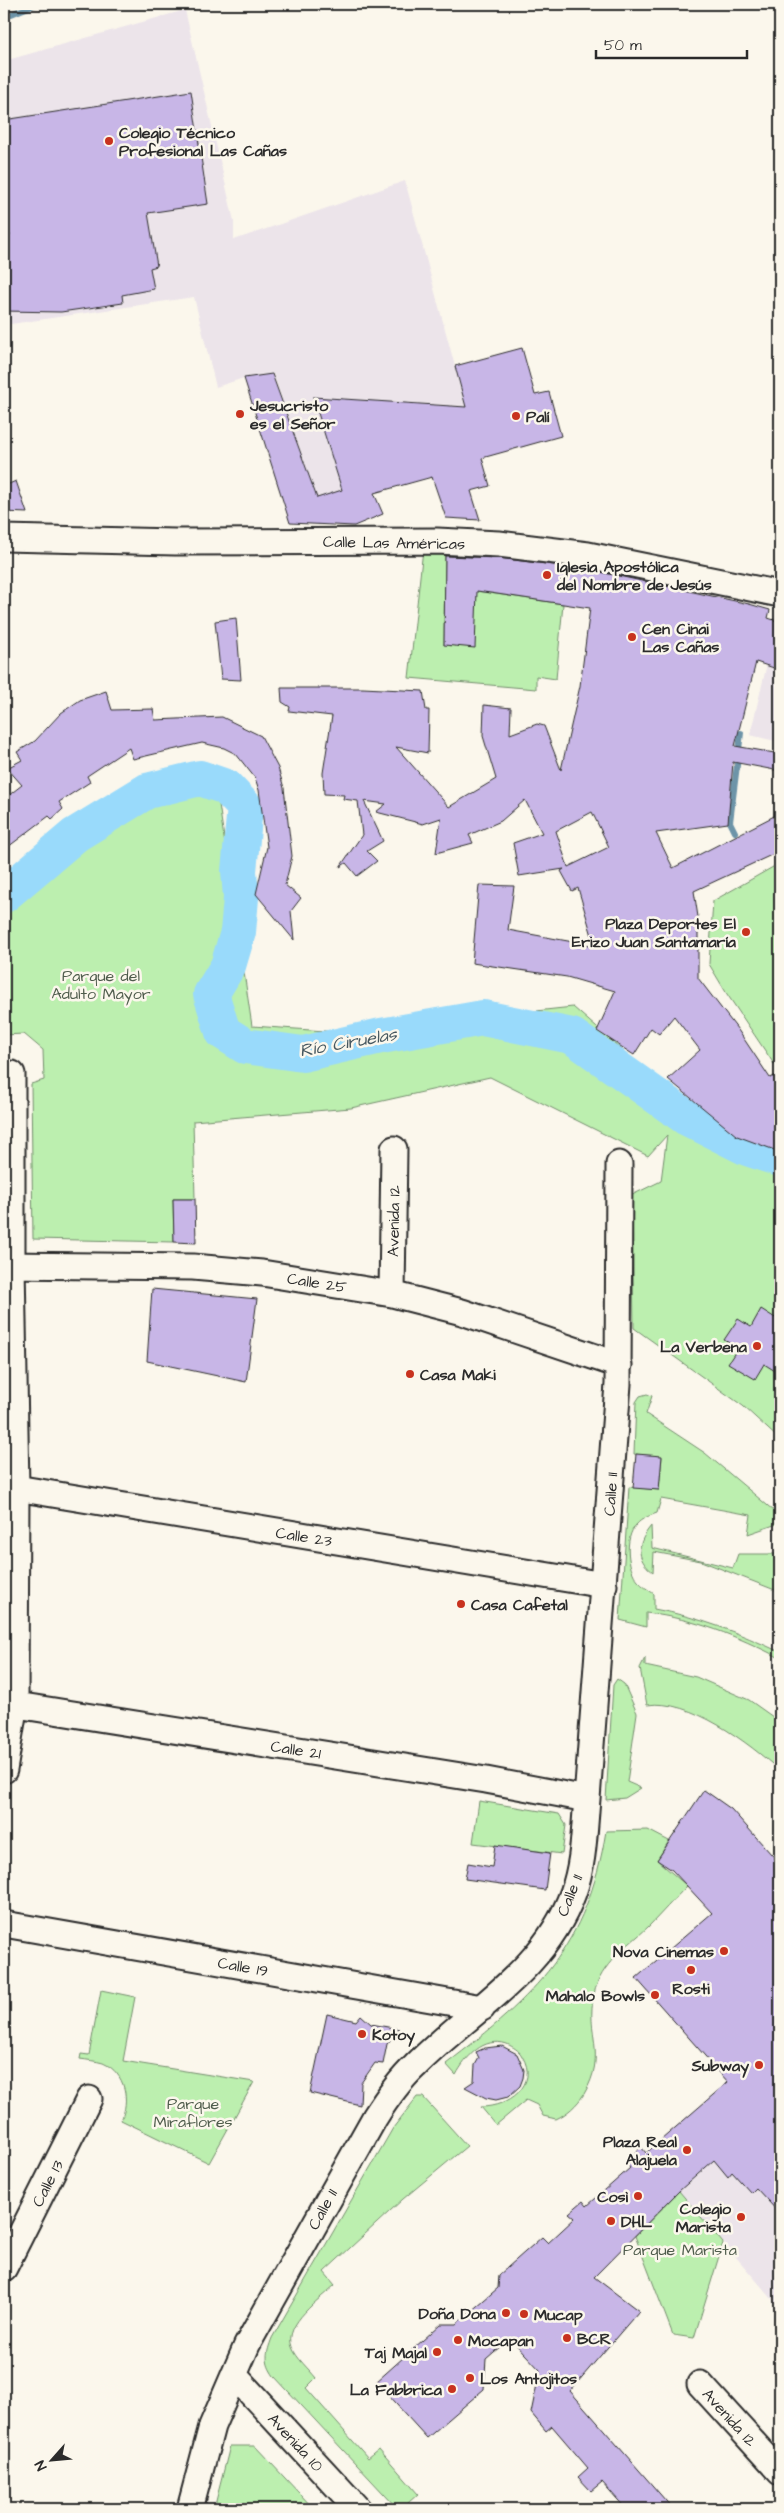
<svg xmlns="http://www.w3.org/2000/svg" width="784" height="2513" font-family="'Architects Daughter',sans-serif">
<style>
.built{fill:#ece4ea}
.green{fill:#bcefaf;stroke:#748d6d}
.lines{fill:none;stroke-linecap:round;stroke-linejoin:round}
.stream{stroke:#6d94a8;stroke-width:6}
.river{stroke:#99dafb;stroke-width:36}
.building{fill:#c8b6e7;stroke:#2b2b2b;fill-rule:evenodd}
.minor-casing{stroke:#2b2b2b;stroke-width:29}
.minor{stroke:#fbf7ec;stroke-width:25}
.poi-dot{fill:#c8321e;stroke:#fbf7ec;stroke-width:2}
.labels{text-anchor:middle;stroke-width:5;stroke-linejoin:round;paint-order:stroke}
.poi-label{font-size:16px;font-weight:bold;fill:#2b2b2b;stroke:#fbf7ec;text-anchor:start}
.street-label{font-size:16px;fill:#2b2b2b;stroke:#fbf7ec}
.park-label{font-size:16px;fill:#4f5c4c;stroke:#fbf7ec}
.water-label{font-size:18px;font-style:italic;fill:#46575f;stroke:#fbf7ec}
</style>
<rect width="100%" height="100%" fill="#fbf7ec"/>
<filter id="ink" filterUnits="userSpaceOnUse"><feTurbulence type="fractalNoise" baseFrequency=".02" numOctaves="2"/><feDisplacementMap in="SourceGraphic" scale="10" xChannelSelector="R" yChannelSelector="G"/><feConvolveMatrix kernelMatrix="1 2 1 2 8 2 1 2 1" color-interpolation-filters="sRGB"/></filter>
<g filter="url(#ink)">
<!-- built -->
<path class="built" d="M185 10 234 221V240L405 181 466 407 313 397 353 526 326 524 273 374 244 378 216 387 194 297 4 325V61Z
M778 618H780V742L750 735Z
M780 2102V2308L679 2191Z"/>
<!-- green -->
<path class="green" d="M423 549 445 551 444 645 476 591 563 604 556 679 536 676V689L409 678Z
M213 764 252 1026 340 1032 573 1007 690 1109 674 1127 780 1170V1440L743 1406 634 1328 632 1195 661 1181 667 1135 648 1156 490 1077 351 1108 193 1121 195 1199H173L174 1242 33 1239 31 1084 44 1080 43 1050 24 1034 4 1035V883L115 795Z
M780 863V1062L774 1064 727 994 709 964 713 901Z
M647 1394 652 1396 646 1414 705 1453 780 1516V1523L748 1534 751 1515 661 1499 657 1513C649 1516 642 1518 636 1525 624 1538 627 1568 638 1581 642 1586 649 1590 654 1594V1609C699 1617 739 1633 780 1652V1658C737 1636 695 1619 646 1613V1627L620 1620 629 1487 659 1490 662 1457 634 1454 636 1402 640 1396Z
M651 1526 652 1548 733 1568 738 1554H780V1592L701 1561 654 1552 653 1572C634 1558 638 1542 651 1526Z
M645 1658V1666L696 1677 749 1700 780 1722V1771C749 1743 690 1698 647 1705L640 1668Z
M617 1679 624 1684 637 1713 627 1782 641 1788 625 1798 606 1800 613 1685Z
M479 1801 559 1814 566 1825 562 1854 473 1843Z
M648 1830 669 1841 657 1860 687 1886C674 1899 661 1914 648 1927 626 1948 601 1963 594 1994 585 2033 608 2054 584 2094 577 2105 567 2114 556 2119L543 2116 537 2105 526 2100 496 2125 481 2107C508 2107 540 2085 522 2056 519 2050 513 2047 507 2044 483 2036 466 2057 456 2075L446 2064C536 1995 587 1947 606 1831Z
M101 1990 135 1997 123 2061 254 2082 209 2163 121 2120C130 2101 126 2073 103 2063 96 2061 87 2060 80 2059L81 2054 89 2055Z
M417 2097H423L467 2146 403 2199 324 2272 335 2285C321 2298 283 2324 292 2347 296 2358 309 2369 316 2378L306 2388 368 2458 379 2449 418 2494 408 2503 413 2509H398L274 2376C264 2362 266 2354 272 2338L393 2128Z
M679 2191 723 2243 694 2338 673 2335 635 2236Z
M230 2446H255L314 2509H214Z"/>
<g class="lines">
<!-- stream -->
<path class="stream" d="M4 17 36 4
M735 832 730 822 741 733"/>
<!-- river -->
<path class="river" d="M4 895 75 835 147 791 200 778 226 787 245 807 239 871 241 898 238 932 228 966 211 994 223 1032 245 1046 303 1054 381 1036 483 1018 572 1036 687 1118 747 1148 780 1159"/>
</g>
<!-- building -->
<path class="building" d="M191 91 208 204 148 213 157 266 150 268 154 289 122 295 123 303 61 312 4 311V236H10L4 205V120Z
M522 348 535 395 549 392 561 436 482 458 490 486 471 491 480 520 446 518 432 477 374 493 383 514 354 526 290 523 244 378 272 374 317 498 342 490 313 397 466 407 455 366Z
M16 481 27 513 4 512V486Z
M445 556 498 558 586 569 749 604 770 610 768 618 780 622V670L756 662 735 746 780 754V771L733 762 728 823 656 833 673 868 780 813V851L694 891 698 917V978L738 1030 770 1078 780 1074V1152L737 1136 668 1079 700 1050 674 1016 659 1034 651 1028 634 1055 597 1031 615 991 567 977 472 963 479 885 514 886 508 930 595 946 578 888 572 891 561 871 564 869 519 876 513 843 542 833 525 800 501 821 469 835 473 843 436 853 441 818 423 824 376 812 386 804 364 801 383 841 367 851 377 861 357 876 346 863 340 867 362 835 358 801 343 799 344 795 324 794 323 773 332 716 289 711 290 707 282 702 281 688H363L423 691 426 710H429L428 753 396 747 449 807 496 779 483 736 484 705 511 708 510 734 537 724 544 726 561 770 580 686 590 608 477 591 475 648 444 645ZM592 812 609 847 568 867 556 831Z
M236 618 241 680 221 679 215 621Z
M106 691 112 710 153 709 155 720 222 717 261 736 278 768 284 788 292 856 285 885 301 898 291 911 294 940 256 894 267 847 259 790 255 778 236 754 224 748 202 743 133 759 129 748 87 776 90 782 59 802 63 809 52 819 49 816 4 850V799L22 785 7 768 22 760 17 752 35 741 61 713 80 700Z
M173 1199H195L196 1243 174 1242Z
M152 1289 257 1299 246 1382 147 1361Z
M761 1309 780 1321V1374L764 1364 755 1379 728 1363 738 1348 724 1340 738 1319 751 1327Z
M636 1454 662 1456 659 1490 633 1488Z
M704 1790 731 1809 780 1864V2214L756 2188 751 2193 732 2172 728 2177 714 2160 679 2191 594 2277 639 2311 570 2391 673 2509H626L602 2482 591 2491 578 2477 588 2468 552 2426 546 2431 531 2413 540 2370 510 2338 486 2359 484 2389 427 2438 376 2382 441 2324H456L498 2288 499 2275 542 2237 548 2243 575 2218 569 2213 583 2201 587 2206 630 2168 625 2162 641 2147 646 2153 728 2082 636 1978 712 1913 672 1870 657 1860Z
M495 1845 550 1853 545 1890 465 1879 468 1863 492 1867Z
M327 2014 356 2021 361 2015 371 2024 399 2029 387 2044 383 2064 375 2063 361 2083 360 2105 310 2093Z
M502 2046 517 2054 524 2070 523 2078 520 2086 508 2097 496 2100 486 2098 465 2087 474 2081 475 2065 479 2058 476 2052 485 2048Z"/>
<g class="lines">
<!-- minor casing -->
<g class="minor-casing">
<path id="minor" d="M4 538 175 542 437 541 499 544 588 555 780 594
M4 1265 193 1267 262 1273 392 1294 462 1312 619 1365
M392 1294 394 1149
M4 1488H16L604 1585
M4 1703 486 1780 587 1799
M4 1770 15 1703 16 1488 12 1265V1074
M4 1924 482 2008
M4 2268 89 2099
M234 2375 358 2509
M700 2384 780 2472
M190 2509 212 2426 247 2345 375 2117C387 2098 399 2081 415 2066 470 2010 544 1972 573 1893 584 1863 584 1831 587 1799L618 1384 619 1164"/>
</g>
<!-- minor -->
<use href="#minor" class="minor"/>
</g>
</g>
<!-- markers -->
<g class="poi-dot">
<circle cx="109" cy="141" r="5"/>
<circle cx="240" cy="414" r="5"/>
<circle cx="516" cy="416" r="5"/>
<circle cx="547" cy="575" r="5"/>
<circle cx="632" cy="637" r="5"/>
<circle cx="746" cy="932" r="5"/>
<circle cx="757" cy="1346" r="5"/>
<circle cx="410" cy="1374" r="5"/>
<circle cx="461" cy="1604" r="5"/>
<circle cx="724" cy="1951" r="5"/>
<circle cx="691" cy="1970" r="5"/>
<circle cx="655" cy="1995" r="5"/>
<circle cx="362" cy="2034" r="5"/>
<circle cx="759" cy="2065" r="5"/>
<circle cx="687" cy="2150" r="5"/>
<circle cx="638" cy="2196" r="5"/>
<circle cx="741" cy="2217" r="5"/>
<circle cx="611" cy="2221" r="5"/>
<circle cx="506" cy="2313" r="5"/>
<circle cx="524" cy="2314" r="5"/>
<circle cx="567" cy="2338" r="5"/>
<circle cx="458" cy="2340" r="5"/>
<circle cx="437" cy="2352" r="5"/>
<circle cx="470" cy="2378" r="5"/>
<circle cx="452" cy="2389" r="5"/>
</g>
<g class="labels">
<!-- poi labels -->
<g class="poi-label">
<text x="119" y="138">Colegio Técnico<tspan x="119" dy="18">Profesional Las Cañas</tspan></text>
<text x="250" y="411">Jesucristo<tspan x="250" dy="18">es el Señor</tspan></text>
<text x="526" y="422">Palí</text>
<text x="557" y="572">Iglesia Apostólica<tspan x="557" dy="18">del Nombre de Jesús</tspan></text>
<text x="642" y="634">Cen Cinai<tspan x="642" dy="18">Las Cañas</tspan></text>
<text x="736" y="929" text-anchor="end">Plaza Deportes El<tspan x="736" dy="18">Erizo Juan Santamaría</tspan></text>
<text x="747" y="1352" text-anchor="end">La Verbena</text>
<text x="420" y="1380">Casa Maki</text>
<text x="471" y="1610">Casa Cafetal</text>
<text x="714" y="1957" text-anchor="end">Nova Cinemas</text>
<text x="691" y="1994" text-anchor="middle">Rosti</text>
<text x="645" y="2001" text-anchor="end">Mahalo Bowls</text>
<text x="372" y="2040">Kotoy</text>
<text x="749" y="2071" text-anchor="end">Subway</text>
<text x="677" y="2147" text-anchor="end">Plaza Real<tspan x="677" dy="18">Alajuela</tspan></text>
<text x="628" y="2202" text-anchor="end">Così</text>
<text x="731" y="2214" text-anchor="end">Colegio<tspan x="731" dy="18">Marista</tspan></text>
<text x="621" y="2227">DHL</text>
<text x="496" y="2319" text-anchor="end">Doña Dona</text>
<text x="534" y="2320">Mucap</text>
<text x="577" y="2344">BCR</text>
<text x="468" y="2346">Mocapan</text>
<text x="427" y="2358" text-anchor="end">Taj Majal</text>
<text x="480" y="2384">Los Antojitos</text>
<text x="442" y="2395" text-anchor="end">La Fabbrica</text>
</g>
<!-- street labels -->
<g class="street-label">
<text transform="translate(394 542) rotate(1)" y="6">Calle Las Américas</text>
<text transform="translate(393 1221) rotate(-89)" y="6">Avenida 12</text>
<text transform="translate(317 1282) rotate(9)" y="6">Calle 25</text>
<text transform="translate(610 1494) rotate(-86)" y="6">Calle 11</text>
<text transform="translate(304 1536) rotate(9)" y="6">Calle 23</text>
<text transform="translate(296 1749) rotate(9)" y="6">Calle 21</text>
<text transform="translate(569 1895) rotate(-68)" y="6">Calle 11</text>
<text transform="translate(243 1966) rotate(10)" y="6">Calle 19</text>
<text transform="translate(47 2183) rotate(-63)" y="6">Calle 13</text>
<text transform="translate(322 2209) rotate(-61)" y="6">Calle 11</text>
<text transform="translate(730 2417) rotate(48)" y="6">Avenida 12</text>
<text transform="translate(296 2442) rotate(47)" y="6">Avenida 10</text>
</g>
<!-- park labels -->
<g class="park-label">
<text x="101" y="981">Parque del<tspan x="101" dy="18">Adulto Mayor</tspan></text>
<text x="193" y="2109">Parque<tspan x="193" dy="18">Miraflores</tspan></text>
<text x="680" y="2255">Parque Marista</text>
</g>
<!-- water labels -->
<g class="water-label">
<text transform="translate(348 1042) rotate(-10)" y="6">Río Ciruelas</text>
</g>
</g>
<!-- margin -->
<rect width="784" height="2513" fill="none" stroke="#fbf7ec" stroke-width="20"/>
<rect x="10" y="10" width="764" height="2493" fill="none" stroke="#2b2b2b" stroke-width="2" filter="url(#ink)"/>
<!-- north arrow -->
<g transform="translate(52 2460) rotate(243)" stroke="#fbf7ec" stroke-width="4" paint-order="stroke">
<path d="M0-4L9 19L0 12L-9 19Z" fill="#2b2b2b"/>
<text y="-8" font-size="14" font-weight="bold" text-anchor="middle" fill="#2b2b2b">N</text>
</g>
<!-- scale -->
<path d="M596 50v8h151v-8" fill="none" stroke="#2b2b2b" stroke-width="2.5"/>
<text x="604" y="50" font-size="15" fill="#2b2b2b" stroke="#fbf7ec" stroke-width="4" paint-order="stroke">50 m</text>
</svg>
